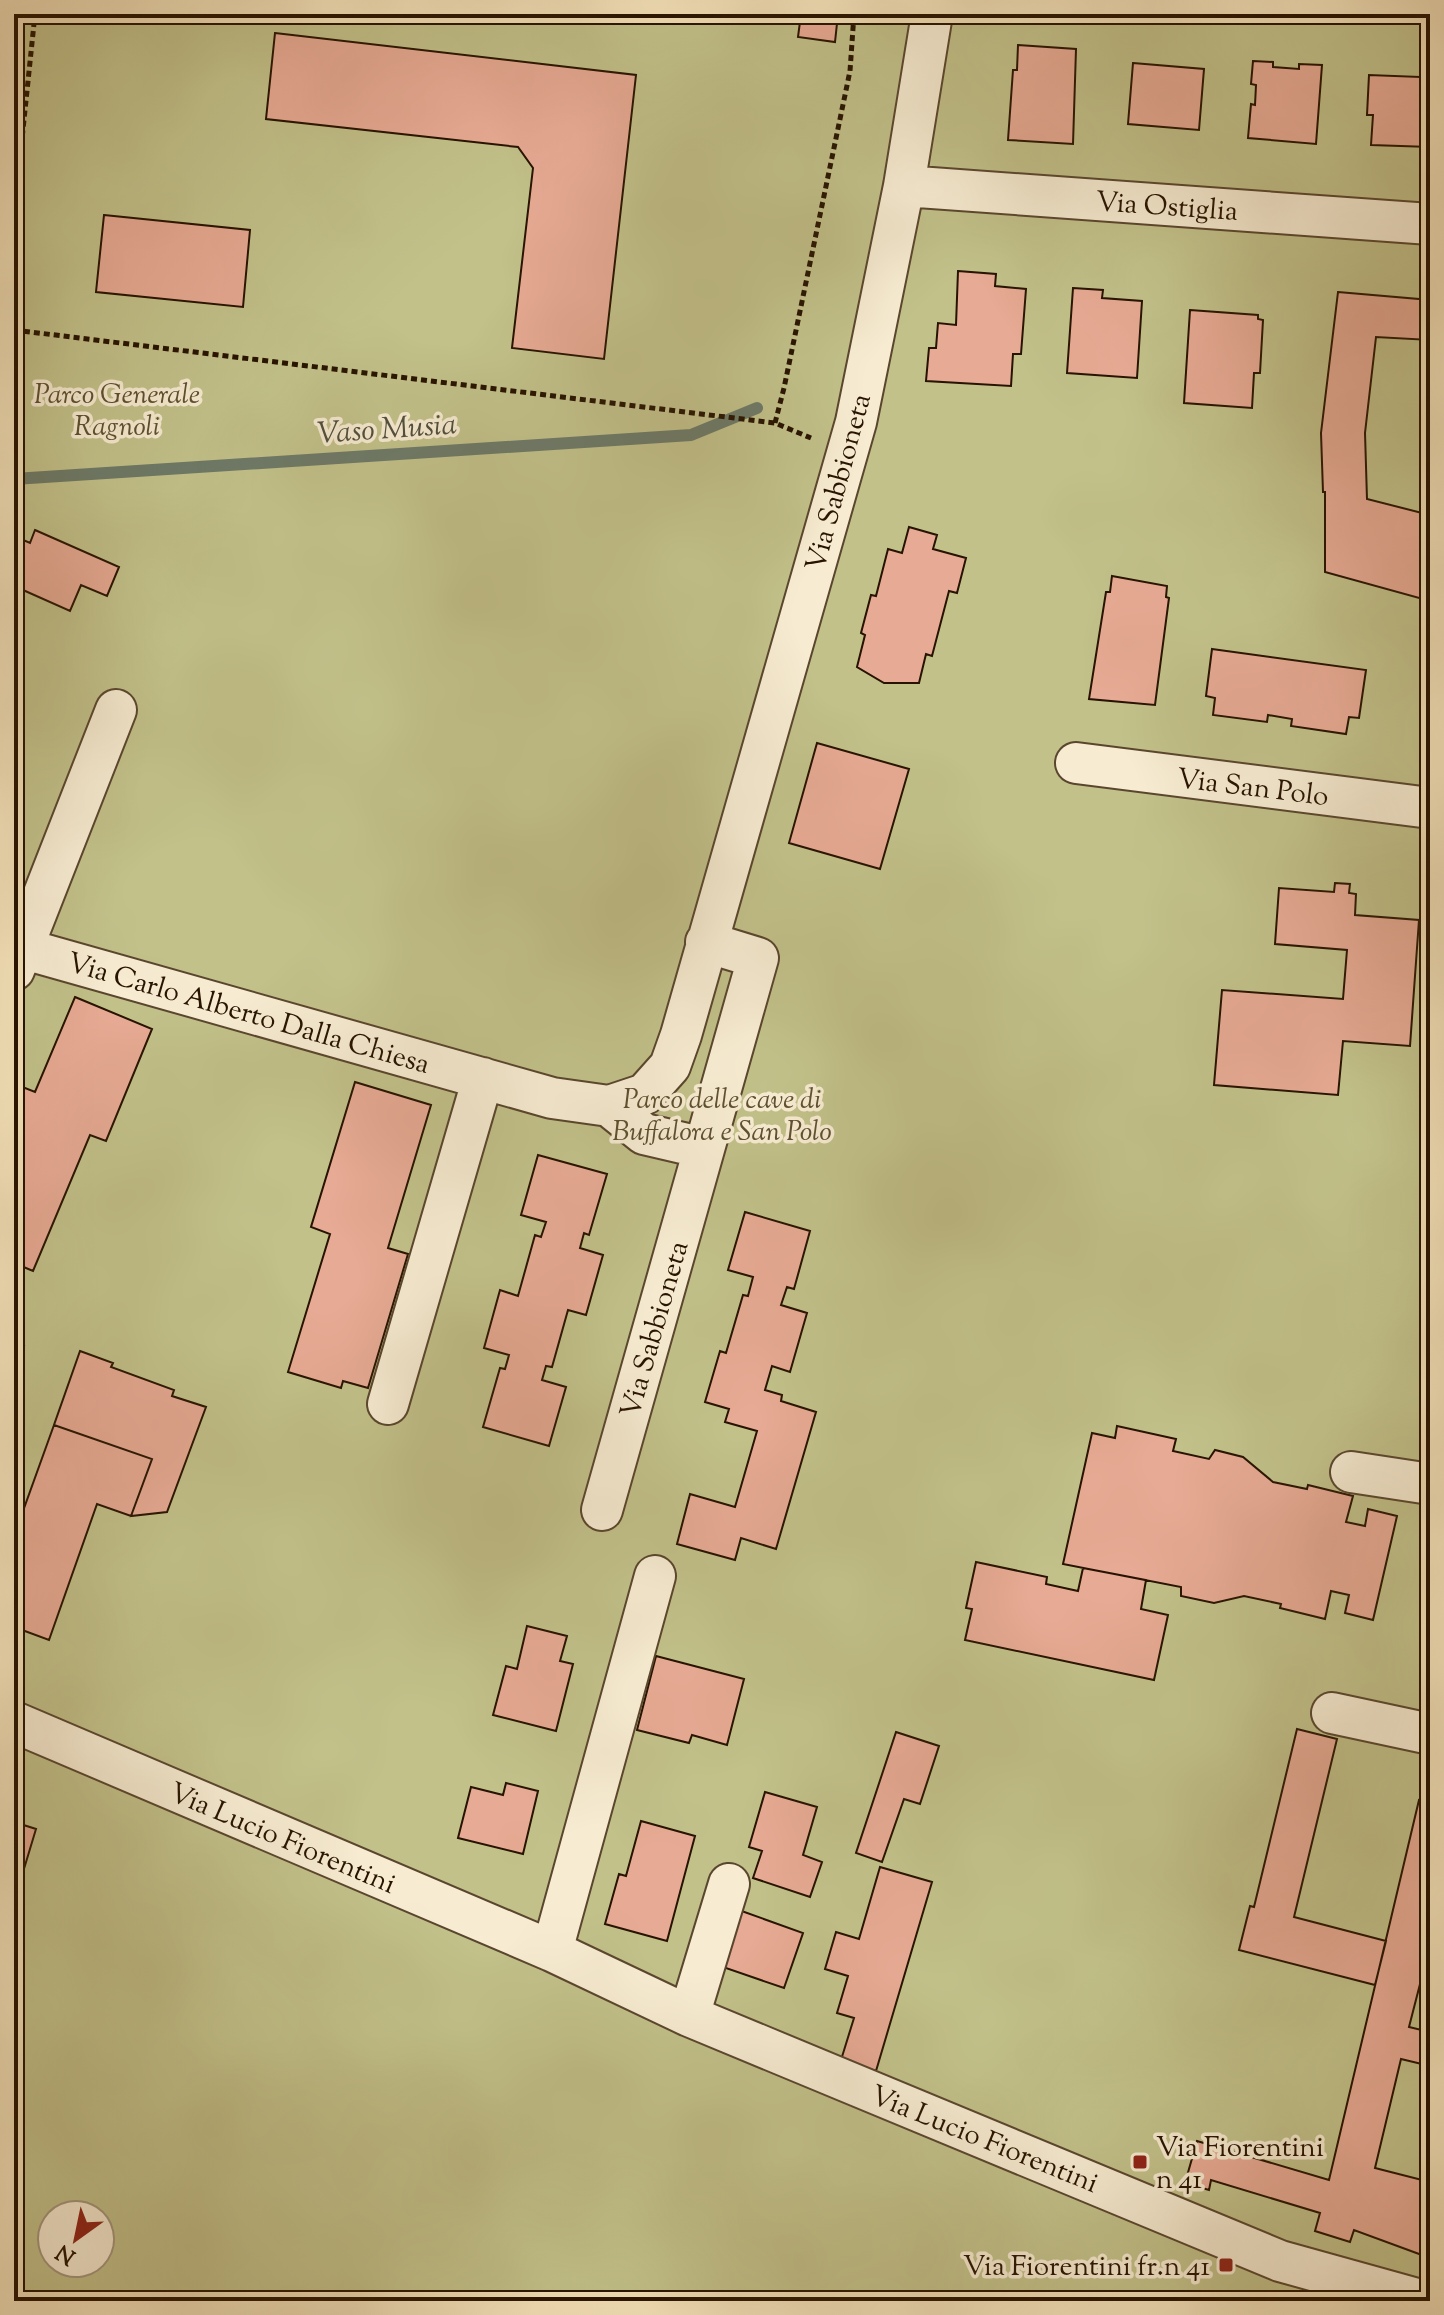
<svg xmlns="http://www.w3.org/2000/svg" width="1444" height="2315" font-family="'Sorts Mill Goudy',serif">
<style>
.green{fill:#c2c18a;stroke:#746a45;stroke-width:2;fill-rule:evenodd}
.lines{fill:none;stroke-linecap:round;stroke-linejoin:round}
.stream{stroke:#6d7a68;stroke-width:12}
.building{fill:#e7aa94;stroke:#271300;stroke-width:2}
.street-casing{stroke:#5a462e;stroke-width:44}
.path{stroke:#271300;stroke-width:5;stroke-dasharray:6 4;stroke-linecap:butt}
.street{stroke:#f7ecd2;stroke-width:40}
.poi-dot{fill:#8f2418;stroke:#f7ecd2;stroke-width:3}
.labels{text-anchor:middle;stroke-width:7;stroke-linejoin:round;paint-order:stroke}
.street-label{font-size:28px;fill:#271300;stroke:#f7ecd2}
.park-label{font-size:28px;font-style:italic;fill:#5d5030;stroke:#f7ecd2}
.poi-label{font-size:28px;fill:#271300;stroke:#f7ecd2;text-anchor:start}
.water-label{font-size:30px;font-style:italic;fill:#504f3d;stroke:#f7ecd2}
</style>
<rect width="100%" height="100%" fill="#f3e1b9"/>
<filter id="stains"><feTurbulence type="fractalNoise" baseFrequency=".0025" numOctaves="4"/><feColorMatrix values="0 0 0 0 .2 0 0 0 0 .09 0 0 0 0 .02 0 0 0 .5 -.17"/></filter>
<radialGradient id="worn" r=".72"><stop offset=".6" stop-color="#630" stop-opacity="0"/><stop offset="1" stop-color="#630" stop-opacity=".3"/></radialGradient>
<!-- green -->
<path class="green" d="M14 14H1430V2301H14ZM52 2215H100V2263H52Z"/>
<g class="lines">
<!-- stream -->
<path class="stream" d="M14 479 691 435 757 408"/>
</g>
<!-- building -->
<path class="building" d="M801 14H838L835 42 798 37Z
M275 33 636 75 604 359 512 348 533 168 518 147 266 119Z
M1018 45 1076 49 1073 144 1008 140 1013 70H1017Z
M1253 61 1273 62V67L1299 69V64L1322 65 1316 144 1248 138 1251 104 1255 105 1256 85 1251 84Z
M1422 61H1430V147L1371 145 1373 115H1367L1369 75 1420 77Z
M1133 63 1204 69 1199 130 1128 124Z
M104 215 250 230 243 307 96 292Z
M958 271 996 274 995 286 1026 289 1021 354H1013L1011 386 926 381 929 348H936L938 323 956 325Z
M1073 288 1103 290 1102 298 1142 301 1137 378 1067 373Z
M1338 292 1430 300V340L1376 337 1365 433 1367 499 1430 515V601L1325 572V492H1323L1321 433Z
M1190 310 1258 315V319L1263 320 1260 373H1254L1252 408 1184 403Z
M909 527 937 535 933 549 966 558 957 593 949 591 932 656 926 654 919 683H884L857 667 865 635 861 633 871 595 876 596 888 549 902 553Z
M35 530 119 567 107 596 81 585 70 611 14 586V536L30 543Z
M1112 576 1167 586 1166 597 1169 598 1155 705 1089 699 1106 592H1110Z
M1212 649 1366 670 1359 718 1349 717 1346 734 1291 726 1292 719 1268 715 1267 722 1213 715 1215 698 1206 696Z
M817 743 909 769 880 869 789 843Z
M1335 883 1350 884 1349 893 1356 894 1355 915 1419 920 1410 1046 1343 1041 1338 1095 1214 1085 1222 990 1343 999 1347 950 1275 944 1279 888 1334 892Z
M75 997 152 1029 106 1141 90 1135 33 1271 14 1263V1101L20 1086 35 1092Z
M355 1082 431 1105 388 1248 408 1254 368 1388 343 1381 341 1388 288 1372 330 1234 311 1227Z
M538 1155 607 1174 589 1235 584 1233 580 1248 603 1255 586 1315 568 1310 552 1367 546 1366 542 1380 566 1387 549 1446 483 1427 500 1368 505 1369 509 1355 484 1348 500 1290 518 1296 535 1235 541 1237 546 1222 521 1215Z
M745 1212 810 1231 794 1289 787 1287 781 1305 807 1313 790 1372 772 1366 765 1390 782 1395 781 1401 816 1412 776 1549 741 1538 735 1560 677 1544 690 1494 735 1507 757 1431 725 1422 729 1409 705 1402 720 1351 726 1353 743 1295 748 1296 753 1277 728 1270Z
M14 1342 24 1346 14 1372Z
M80 1351 113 1363 111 1367 174 1390 172 1396 206 1407 167 1512 131 1516 152 1459 54 1425Z
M54 1425 152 1459 131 1516 97 1504 49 1640 14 1627V1536Z
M1117 1426 1176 1439 1173 1451 1209 1459 1215 1450 1243 1457 1273 1482 1307 1489 1308 1485 1353 1496 1346 1522 1365 1526 1368 1509 1397 1516 1373 1620 1345 1613 1349 1595 1331 1591 1325 1619 1280 1608 1281 1604 1244 1596 1214 1603 1181 1596V1587L1063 1564 1092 1433 1115 1438Z
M976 1562 1047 1577 1046 1584 1078 1591 1083 1568 1146 1580 1141 1609 1168 1615 1154 1680 965 1640 972 1609 966 1608Z
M527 1626 567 1636 560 1661 573 1664 556 1731 493 1715 506 1666 517 1669Z
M656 1656 744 1679 727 1745 692 1735 689 1743 637 1730Z
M1297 1729 1337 1739 1294 1917 1386 1941 1375 1985 1239 1950 1250 1906 1254 1907Z
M896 1732 939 1746 920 1804 904 1799 882 1862 856 1853Z
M1430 1776V1945L1409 2027 1430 2032V2066L1401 2059 1375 2168 1430 2182V2258L1354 2230 1350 2242 1315 2231 1320 2213 1211 2180 1209 2190 1185 2183 1197 2141 1329 2180 1419 1800 1424 1801Z
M506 1783 538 1791 523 1854 458 1838 471 1787 503 1795Z
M765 1792 817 1807 803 1855 822 1862 810 1897 753 1878 762 1851 749 1847Z
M641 1821 695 1836 667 1941 605 1924 619 1874 626 1876Z
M14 1822 36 1829 14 1902Z
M880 1867 932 1882 876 2071 841 2060 854 2018 837 2013 848 1976 825 1969 836 1932 859 1939Z
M736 1909 803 1933 784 1988 717 1965Z"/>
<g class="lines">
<!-- street casing -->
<g class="street-casing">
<path id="street" d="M904 186 1430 224
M1076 763 1430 808
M14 946 552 1098 609 1106 645 1094 670 1066 681 1035 856 422 904 186 932 14
M14 970 116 710
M609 1106 644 1134 704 1148
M388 1404 483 1078
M1351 1472 1430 1484
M602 1510 758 958 706 942
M1332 1713 1430 1734
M14 1722 552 1951 689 2016 1280 2261 1424 2301
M552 1951 655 1576
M689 2016 729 1884"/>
</g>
<!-- path -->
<path class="path" d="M14 216 35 14
M14 330 775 423 811 438
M775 423 784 388 850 71 854 14"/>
<!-- street -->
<use href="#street" class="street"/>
</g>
<!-- markers -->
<g class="poi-dot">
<rect x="1132" y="2154" width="16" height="16" rx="4"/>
<rect x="1218" y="2257" width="16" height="16" rx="4"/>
</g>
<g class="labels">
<!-- street labels -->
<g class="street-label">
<text transform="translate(1167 205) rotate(4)" y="10">Via Ostiglia</text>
<text transform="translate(837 482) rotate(-75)" y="10">Via Sabbioneta</text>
<text transform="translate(1253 786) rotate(7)" y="10">Via San Polo</text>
<text transform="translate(249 1012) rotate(16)" y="10">Via Carlo Alberto Dalla Chiesa</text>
<text transform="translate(653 1329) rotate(-74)" y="10">Via Sabbioneta</text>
<text transform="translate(283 1837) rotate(23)" y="10">Via Lucio Fiorentini</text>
<text transform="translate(985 2138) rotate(22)" y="10">Via Lucio Fiorentini</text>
</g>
<!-- park labels -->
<g class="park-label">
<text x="117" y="403">Parco Generale<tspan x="117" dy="32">Ragnoli</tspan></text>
<text x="722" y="1108">Parco delle cave di<tspan x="722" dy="32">Buffalora e San Polo</tspan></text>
</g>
<!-- poi labels -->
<g class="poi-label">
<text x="1156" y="2156">Via Fiorentini<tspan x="1156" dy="32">n 41</tspan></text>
<text x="1210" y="2275" text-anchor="end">Via Fiorentini fr.n 41</text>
</g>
<!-- water labels -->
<g class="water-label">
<text transform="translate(387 428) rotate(-4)" y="10">Vaso Musia</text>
</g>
</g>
<!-- margin -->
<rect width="1444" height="2315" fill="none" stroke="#f3e1b9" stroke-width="48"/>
<rect x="16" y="16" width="1412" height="2283" fill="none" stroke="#271300" stroke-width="4"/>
<rect x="24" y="24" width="1396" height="2267" fill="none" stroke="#271300" stroke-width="2"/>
<!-- north arrow -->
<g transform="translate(76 2239) rotate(213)"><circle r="38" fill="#f7ecd2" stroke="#a4957e" stroke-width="2"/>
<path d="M0-6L14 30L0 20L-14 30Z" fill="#8f2418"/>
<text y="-12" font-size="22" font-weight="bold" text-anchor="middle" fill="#271300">N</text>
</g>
<rect width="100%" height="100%" filter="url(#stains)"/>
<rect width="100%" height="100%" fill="url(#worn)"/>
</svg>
